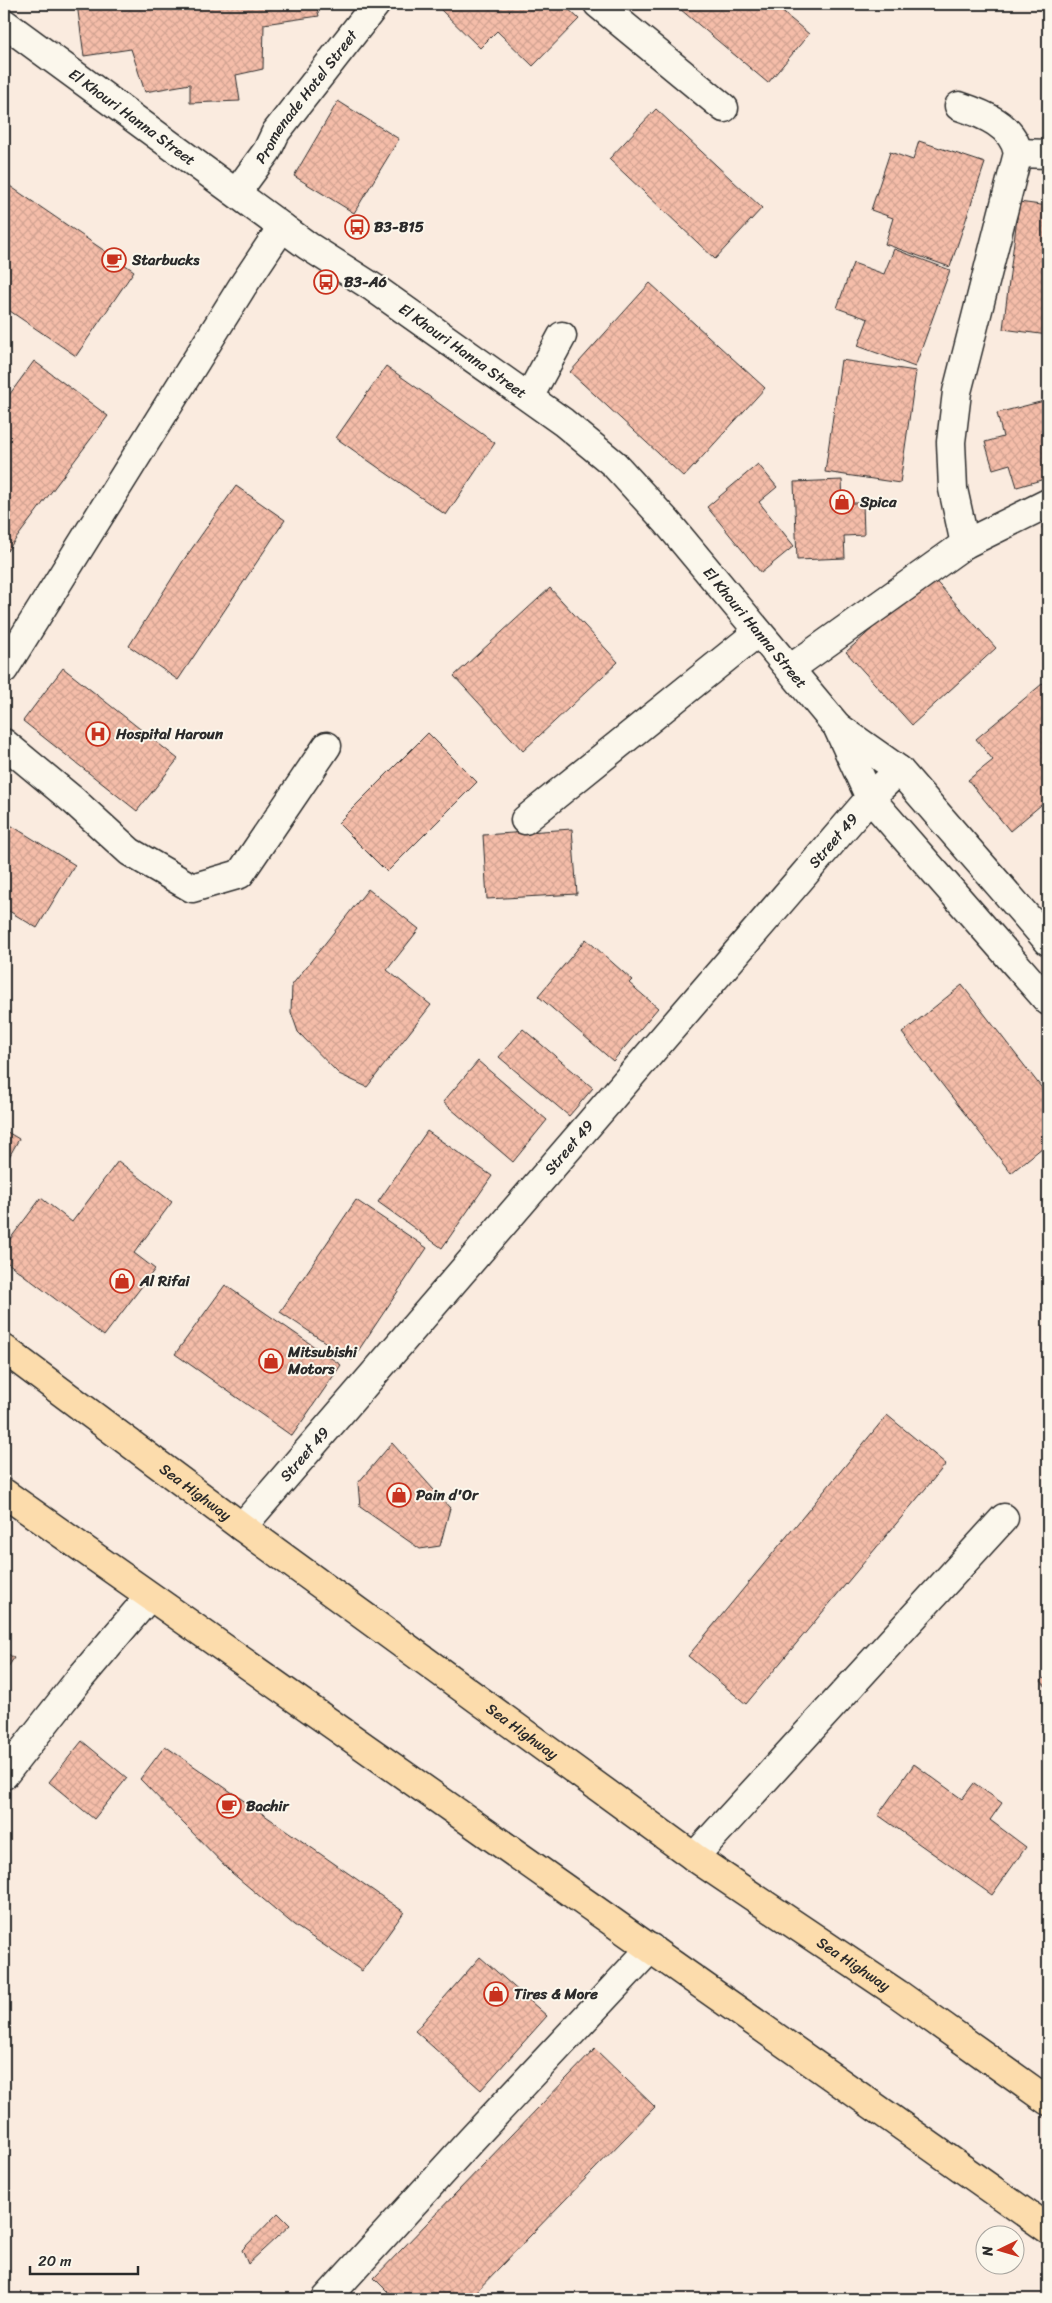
<svg xmlns="http://www.w3.org/2000/svg" width="1052" height="2303" font-family="Sriracha,sans-serif">
<style>
.building{fill:url(#building-cross-hatch);stroke:#2b2b2b}
.lines{fill:none;stroke-linecap:round;stroke-linejoin:round}
.minor-casing{stroke:#2b2b2b;stroke-width:31}
.highway-casing{stroke:#2b2b2b;stroke-width:31}
.minor{stroke:#fbf7ec;stroke-width:28}
.highway{stroke:#fcdcac;stroke-width:28}
.labels{text-anchor:middle;stroke-width:4;stroke-linejoin:round;paint-order:stroke}
.street-label{font-size:15px;fill:#2b2b2b;stroke:#fbf7ec}
.poi-label{font-size:15px;font-weight:bold;fill:#2b2b2b;stroke:#fbf7ec;text-anchor:start}
</style>
<defs>
<pattern id="building-cross-hatch" width="8" height="8" patternUnits="userSpaceOnUse" patternTransform="scale(1.25)"><rect width="8" height="8" fill="#f5bda9"/><path d="M0 0l8 8M0 8l8-8" fill="none" stroke="#d2a392"/></pattern>
</defs>
<rect width="100%" height="100%" fill="#faebdf"/>
<filter id="ink" filterUnits="userSpaceOnUse"><feTurbulence type="fractalNoise" baseFrequency=".02" numOctaves="2"/><feDisplacementMap in="SourceGraphic" scale="10" xChannelSelector="R" yChannelSelector="G"/><feConvolveMatrix kernelMatrix="1 2 1 2 8 2 1 2 1" color-interpolation-filters="sRGB"/></filter>
<g filter="url(#ink)">
<!-- building -->
<path class="building" d="M77 4H316L319 16 264 24 263 69 236 75 240 101 190 103V84L145 92 131 49 84 56Z
M443 4H563L579 19 533 66 497 31 480 48 439 8Z
M674 4H773L809 34 768 83Z
M338 101 399 139 354 213 294 176Z
M656 109 762 208 715 259 609 159Z
M919 141 985 163 950 267 885 244 893 218 871 210 890 152 913 160Z
M4 182 134 271 76 356 4 307Z
M1019 202 1048 206V335L1003 329Z
M894 249 950 270 915 367 858 346 868 319 837 308 853 263 884 274Z
M650 283 765 388 684 477 570 372Z
M841 360 916 371 900 483 825 472Z
M34 361 108 416 4 555V402Z
M386 366 495 443 446 515 336 438Z
M1044 401 1048 416V478L1017 487 1010 464 993 469 985 442 1003 437 997 413Z
M758 464 777 487 759 502 794 546 761 573 707 507Z
M842 480 843 503H863L864 535 844 536 845 558 797 560 794 482Z
M236 486 285 520 178 680 129 646 183 561Z
M1048 523V539L1042 527Z
M931 576 996 648 912 725 846 652Z
M550 588 618 662 523 751 454 676Z
M63 668 178 759 137 811 23 721Z
M1048 679V802L1047 800 1010 831 968 780 993 760 976 739Z
M428 733 477 782 387 872 338 823Z
M4 821 75 865 37 928 4 908Z
M572 829 577 894 487 899 483 835Z
M368 889 419 929 387 970 431 1005 367 1087 339 1074 298 1032 291 1012 292 985Z
M586 939 632 980 629 983 658 1008 613 1061 538 996Z
M962 985 1048 1096V1143L1011 1173 902 1033Z
M523 1029 593 1088 569 1116 499 1057Z
M478 1061 547 1120 513 1162 443 1102Z
M4 1130 19 1139 4 1166Z
M427 1131 492 1176 442 1248 378 1202Z
M118 1161 172 1202 134 1253 155 1269 104 1336 4 1260V1247L41 1198 72 1222Z
M356 1200 427 1248 352 1360 280 1312Z
M225 1285 341 1365 292 1436 175 1354Z
M887 1415 946 1464 746 1704 688 1656Z
M392 1443 450 1508 440 1546 420 1549 360 1507 358 1483Z
M4 1651 14 1658 4 1673Z
M1048 1674V1689L1041 1681Z
M82 1741 127 1778 94 1819 49 1782Z
M165 1746 404 1912 362 1971 294 1925 232 1873 140 1779Z
M914 1764 962 1799 974 1783 1002 1803 990 1820 1026 1847 992 1895 878 1815Z
M480 1957 547 2016 481 2090 415 2031Z
M595 2049 655 2107 469 2299H395L374 2278Z
M278 2213 290 2225 248 2264 242 2250Z"/>
<g class="lines">
<!-- minor casing -->
<g class="minor-casing">
<g id="minor">
<path d="M598 4 724 108"/>
<path id="s1" d="M4 23 308 246 374 288 563 422 614 464 667 522 837 726 870 798 1048 1001"/>
<path d="M959 106C983 114 1013 125 1018 153L957 392 951 442 953 489 965 544"/>
<path d="M1018 153 1048 154"/>
<path id="s2" d="M237 192 267 151 276 132 376 4"/>
<path d="M529 397 562 336"/>
<path d="M4 669 242 287 282 227"/>
<path d="M790 669 965 544 1048 503"/>
<path d="M838 727 899 770 1048 941"/>
<path d="M4 743 74 801 130 852 192 888 240 874 327 746"/>
<path d="M525 820 758 632"/>
<path id="s3" d="M242 1527 870 798 899 770"/>
<path d="M4 1775 81 1677 149 1597"/>
<path d="M694 1857 1004 1518"/>
<path d="M326 2299 471 2140 651 1948"/>
</g>
</g>
<!-- highway casing -->
<g class="highway-casing">
<g id="highway">
<path id="s4" d="M4 1349 242 1527 694 1857 898 1994 1048 2101"/>
<path d="M4 1493 1048 2229"/>
</g>
</g>
<!-- minor -->
<use href="#minor" class="minor"/>
<!-- highway -->
<use href="#highway" class="highway"/>
</g>
</g>
<!-- icons -->
<defs>
<g id="bus-ring" transform="scale(1.25)"><circle r="9.5" fill="#fbf7ec" stroke="#c8321e" stroke-width="1.5"/><path d="M-5-6H5V4H4V6H2V4H-2V6H-4V4H-5ZM-3.5-4V0h7V-4ZM-3.5 1.2v1.5H-2V1.2ZM2 1.2v1.5H3.5V1.2Z" fill="#c8321e"/></g>
<g id="cafe-ring" transform="scale(1.25)"><circle r="9.5" fill="#fbf7ec" stroke="#c8321e" stroke-width="1.5"/><path d="M-5.5-4.5H6V0H3Q3 3.5 0 3.5H-2.5Q-5.5 3.5-5.5 0ZM3-3.2v2h1.7v-2ZM-6 4.5H4V6H-6Z" fill="#c8321e"/></g>
<g id="shop-ring" transform="scale(1.25)"><circle r="9.5" fill="#fbf7ec" stroke="#c8321e" stroke-width="1.5"/><path d="M-5-2.5h2.3a2.7 3.5 0 0 1 5.4 0H5L5.5 6h-11ZM-1.5-2.5h3a1.5 2.3 0 0 0-3 0Z" fill="#c8321e"/></g>
<g id="hospital-ring" transform="scale(1.25)"><circle r="9.5" fill="#fbf7ec" stroke="#c8321e" stroke-width="1.5"/><path d="M-5-5h3v3.5h4V-5h3V5h-3V1.5h-4V5h-3Z" fill="#c8321e"/></g>
</defs>
<g fill-rule="evenodd">
<use href="#bus-ring" x="357" y="227"/>
<use href="#cafe-ring" x="114" y="260"/>
<use href="#bus-ring" x="326" y="282"/>
<use href="#shop-ring" x="842" y="502"/>
<use href="#hospital-ring" x="98" y="734"/>
<use href="#shop-ring" x="122" y="1281"/>
<use href="#shop-ring" x="271" y="1361"/>
<use href="#shop-ring" x="399" y="1495"/>
<use href="#cafe-ring" x="229" y="1806"/>
<use href="#shop-ring" x="496" y="1994"/>
</g>
<g class="labels">
<!-- street labels -->
<g class="street-label">
<text dy="5" stroke="none"><textPath href="#s2" startOffset="118">Promenade Hotel Street</textPath></text>
<text dy="5" stroke="none"><textPath href="#s1" startOffset="159">El Khouri Hanna Street</textPath></text>
<text dy="5" stroke="none"><textPath href="#s1" startOffset="564">El Khouri Hanna Street</textPath></text>
<text dy="5" stroke="none"><textPath href="#s1" startOffset="969">El Khouri Hanna Street</textPath></text>
<text dy="5" stroke="none"><textPath href="#s3" startOffset="906">Street 49</textPath></text>
<text dy="5" stroke="none"><textPath href="#s3" startOffset="501">Street 49</textPath></text>
<text dy="5" stroke="none"><textPath href="#s3" startOffset="96">Street 49</textPath></text>
<text dy="5" stroke="none"><textPath href="#s4" startOffset="239">Sea Highway</textPath></text>
<text dy="5" stroke="none"><textPath href="#s4" startOffset="644">Sea Highway</textPath></text>
<text dy="5" stroke="none"><textPath href="#s4" startOffset="1049">Sea Highway</textPath></text>
</g>
<!-- poi labels -->
<g class="poi-label">
<text x="374" y="232">B3-B15</text>
<text x="132" y="265">Starbucks</text>
<text x="344" y="287">B3-A6</text>
<text x="860" y="507">Spica</text>
<text x="116" y="739">Hospital Haroun</text>
<text x="140" y="1286">Al Rifai</text>
<text x="288" y="1357">Mitsubishi<tspan x="288" dy="17">Motors</tspan></text>
<text x="416" y="1500">Pain d'Or</text>
<text x="246" y="1811">Bachir</text>
<text x="514" y="1999">Tires &amp; More</text>
</g>
</g>
<!-- margin -->
<rect width="1052" height="2303" fill="none" stroke="#fbf7ec" stroke-width="20"/>
<rect x="10" y="10" width="1032" height="2283" fill="none" stroke="#2b2b2b" stroke-width="2" filter="url(#ink)"/>
<!-- north arrow -->
<g transform="translate(1000 2250) rotate(265)"><circle r="24" fill="#fbf7ec" stroke="#a8a59f"/>
<path d="M0-4L9 19L0 12L-9 19Z" fill="#c8321e"/>
<text y="-8" font-size="14" font-weight="bold" text-anchor="middle" fill="#2b2b2b">N</text>
</g>
<!-- scale -->
<path d="M30 2266v8h108v-8" fill="none" stroke="#2b2b2b" stroke-width="2.5"/>
<text x="38" y="2266" font-size="15" fill="#2b2b2b" stroke="#fbf7ec" stroke-width="4" paint-order="stroke">20 m</text>
</svg>
